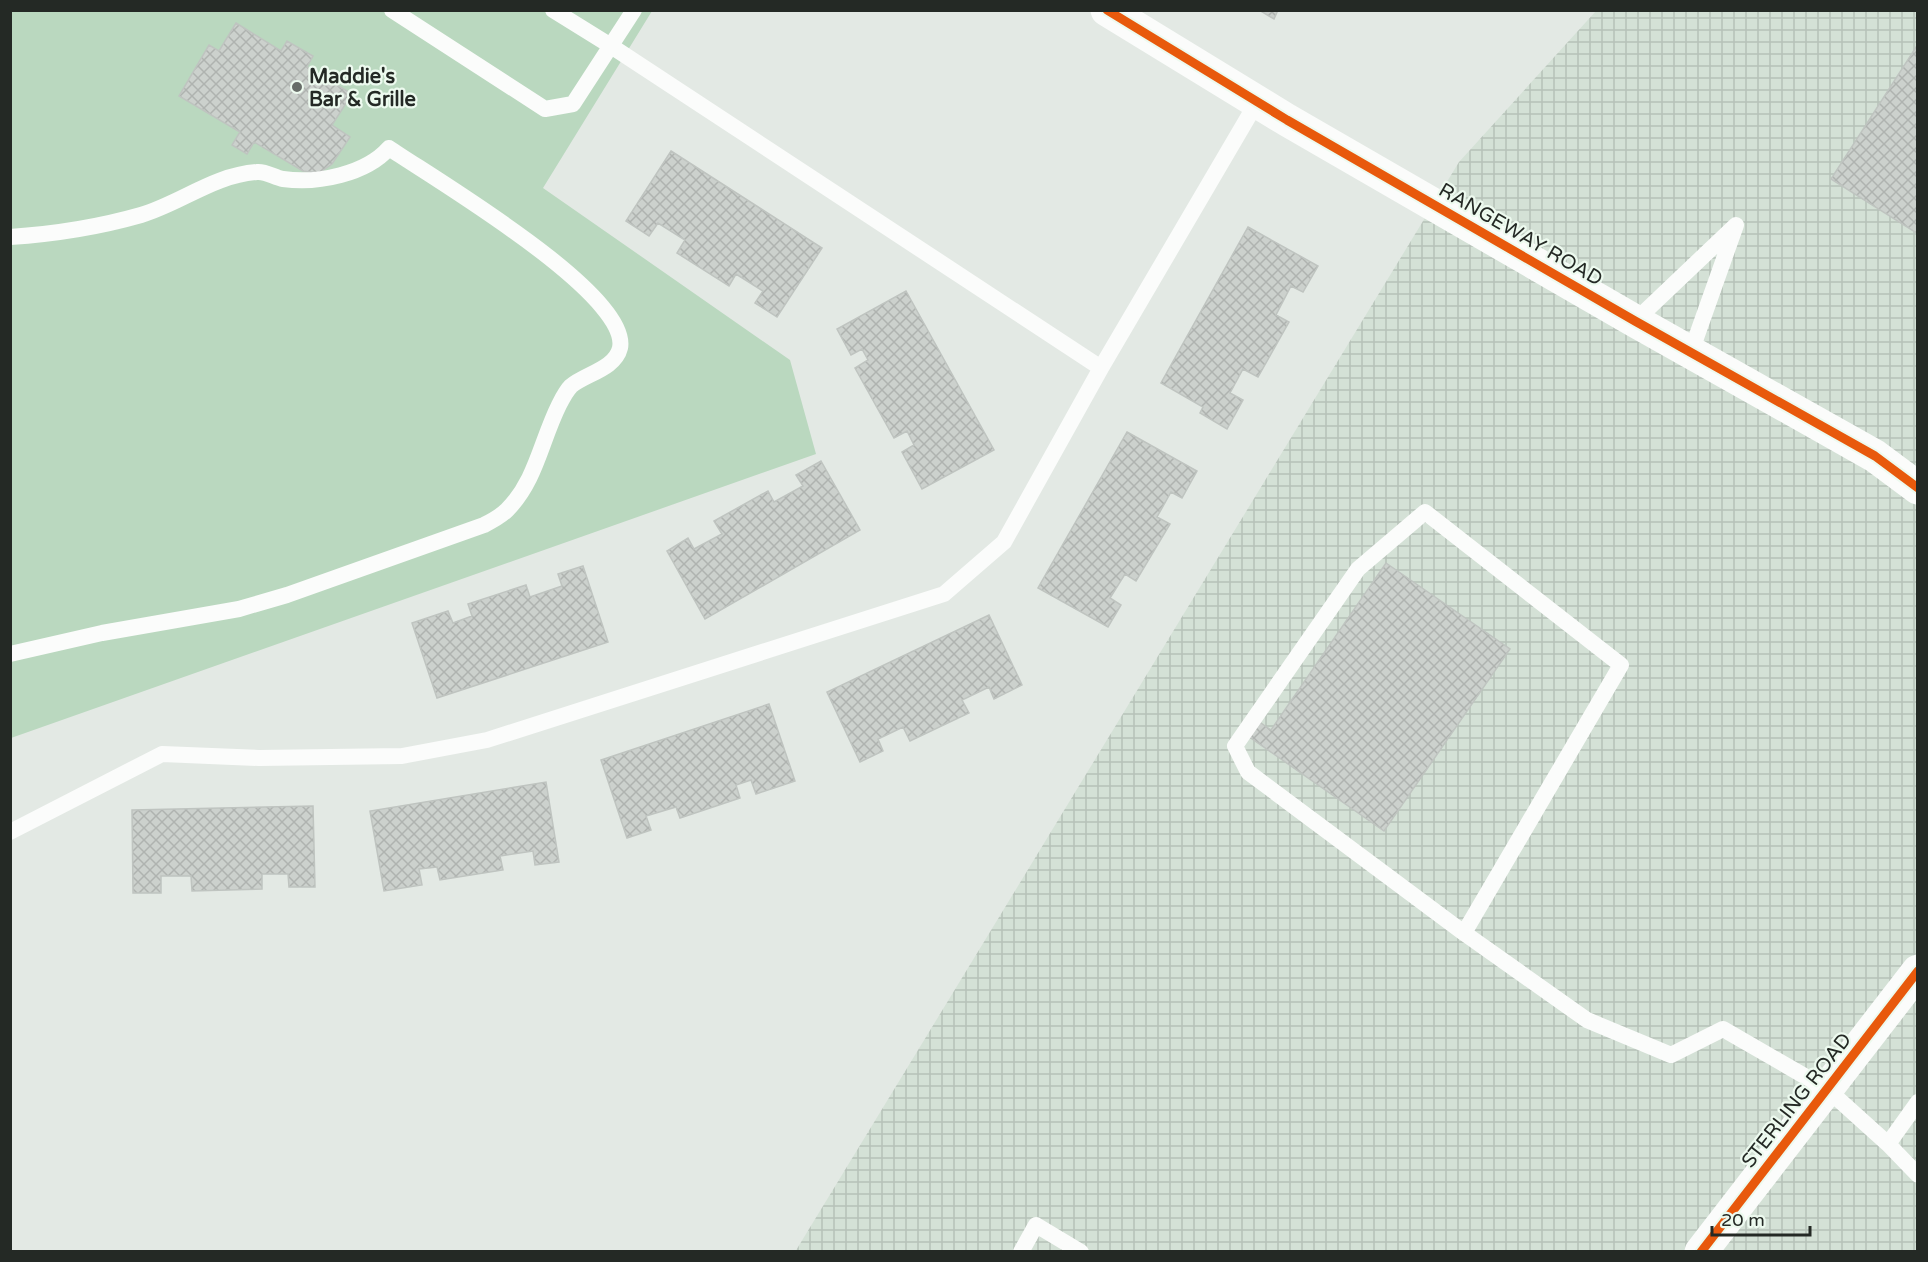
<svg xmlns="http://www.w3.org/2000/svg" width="1928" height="1262" font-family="'Varela Round',sans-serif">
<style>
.industrial{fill:url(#industrial-grid)}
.grass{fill:#bad8bf}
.building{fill:url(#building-cross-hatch);stroke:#bfc4c0;stroke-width:1.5}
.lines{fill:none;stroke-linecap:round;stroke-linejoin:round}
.service{stroke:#fbfcfb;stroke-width:16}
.minor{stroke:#fbfcfb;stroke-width:33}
.tertiary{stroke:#fbfcfb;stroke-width:33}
.cycleway-casing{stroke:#edfaef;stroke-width:13}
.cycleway{stroke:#e8590c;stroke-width:9}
.poi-dot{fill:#676c68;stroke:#edfaef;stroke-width:2}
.labels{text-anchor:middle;stroke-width:4.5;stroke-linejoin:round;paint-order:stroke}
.poi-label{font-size:20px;font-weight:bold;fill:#242925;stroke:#edfaef;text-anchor:start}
.street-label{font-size:20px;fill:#242925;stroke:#edfaef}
</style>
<defs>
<pattern id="industrial-grid" width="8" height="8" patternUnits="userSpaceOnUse" patternTransform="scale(1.5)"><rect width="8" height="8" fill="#d4e1d6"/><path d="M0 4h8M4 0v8" fill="none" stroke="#b6c1b8"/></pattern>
<pattern id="building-cross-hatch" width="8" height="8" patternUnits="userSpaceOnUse" patternTransform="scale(1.5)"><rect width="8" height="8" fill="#ccd1cd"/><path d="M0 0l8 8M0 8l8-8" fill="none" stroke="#afb3b0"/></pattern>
</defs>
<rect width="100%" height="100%" fill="#e3e9e4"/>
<!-- industrial -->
<path class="industrial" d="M1596 11H1917V1251L795 1252 1459 162Z"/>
<!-- grass -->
<path class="grass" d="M11 11H652L543 188 790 360 816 454 11 738Z"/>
<!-- building -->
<path class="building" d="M1259 10H1278L1274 19Z
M236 23 281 51 287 41 313 56 307 67 352 94 332 125 350 137 332 164 319 173 303 171 254 142 247 154 232 145 240 132 179 96 209 45 219 51Z
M1918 44V234L1831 179Z
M671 151 822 248 777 317 755 303 763 291 736 274 729 286 677 253 685 240 658 223 649 236 626 221Z
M1248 227 1318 266 1303 292 1291 286 1276 315 1289 322 1258 377 1243 369 1230 393 1243 400 1227 429 1200 413 1203 407 1161 383Z
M906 291 994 450 922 489 902 452 914 445 907 431 894 438 855 368 868 360 862 349 851 355 837 329Z
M1127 432 1197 471 1182 498 1171 492 1157 517 1170 524 1136 581 1125 574 1110 598 1121 605 1108 627 1038 588Z
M821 461 860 530 705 619 667 551 688 538 694 549 722 534 714 521 768 491 774 502 803 486 796 475Z
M1386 563 1510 649 1384 831 1248 736 1258 721 1271 730Z
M583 566 608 642 437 698 412 623 448 611 453 623 472 616 468 604 526 585 530 597 562 586 558 574Z
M989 615 1022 685 994 699 989 687 962 700 969 713 910 741 903 727 878 739 883 751 860 762 827 692Z
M769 704 795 781 756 794 751 780 736 785 740 798 680 818 676 807 646 816 651 830 627 838 601 760Z
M546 782 559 862 535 865 533 851 500 856 503 870 440 880 437 867 419 869 422 885 384 891 370 811Z
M313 806 315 887H289L288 874H262V889L192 891 191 876H161V893H133L132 810Z"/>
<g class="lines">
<!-- service -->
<path class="service" d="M392 10 545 109 573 104 634 10
M553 10 611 46 1101 368
M10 237C55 234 99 227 141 215 181 203 214 175 257 172 266 171 275 178 283 179 318 184 366 174 389 148 431 177 631 294 620 348 615 369 585 374 571 386 566 391 562 399 559 405 541 441 536 481 507 510 501 516 492 521 484 525L287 595 239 609 102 633 10 654
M1635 321 1736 225 1691 352
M10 832 162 754 259 758 402 756 487 740 944 594 1004 542 1101 368 1257 102
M1464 933 1248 772 1235 746 1358 569 1425 512 1621 665 1464 933 1587 1020 1671 1055 1723 1029 1827 1089 1888 1144
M1918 1102 1888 1144 1918 1175
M1021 1252 1036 1225 1081 1252"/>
<!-- minor -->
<path class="minor" d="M1701 1252 1918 971"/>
<!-- tertiary -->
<path class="tertiary" d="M1107 10 1287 120 1635 321 1875 456 1918 488"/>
<!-- cycleway casing -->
<g class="cycleway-casing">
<path id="cycleway" d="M1107 10 1287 120 1635 321 1875 456 1918 488
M1701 1252 1918 971"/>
</g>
<!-- cycleway -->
<use href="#cycleway" class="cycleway"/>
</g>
<!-- markers -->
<circle class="poi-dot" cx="297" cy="87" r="6"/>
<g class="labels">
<!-- poi labels -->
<g class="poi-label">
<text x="309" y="83">Maddie's<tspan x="309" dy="23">Bar &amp; Grille</tspan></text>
</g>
<!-- street labels -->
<g class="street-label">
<text transform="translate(1521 234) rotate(30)" y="7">RANGEWAY ROAD</text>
<text transform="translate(1796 1100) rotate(-52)" y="7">STERLING ROAD</text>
</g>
</g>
<!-- border -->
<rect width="1928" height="1262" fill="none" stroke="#242925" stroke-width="24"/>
<!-- scale -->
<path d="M1712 1226v9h98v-9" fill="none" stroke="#242925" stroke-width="3"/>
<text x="1721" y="1226" font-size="18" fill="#242925" stroke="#edfaef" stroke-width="4.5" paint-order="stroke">20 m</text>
</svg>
